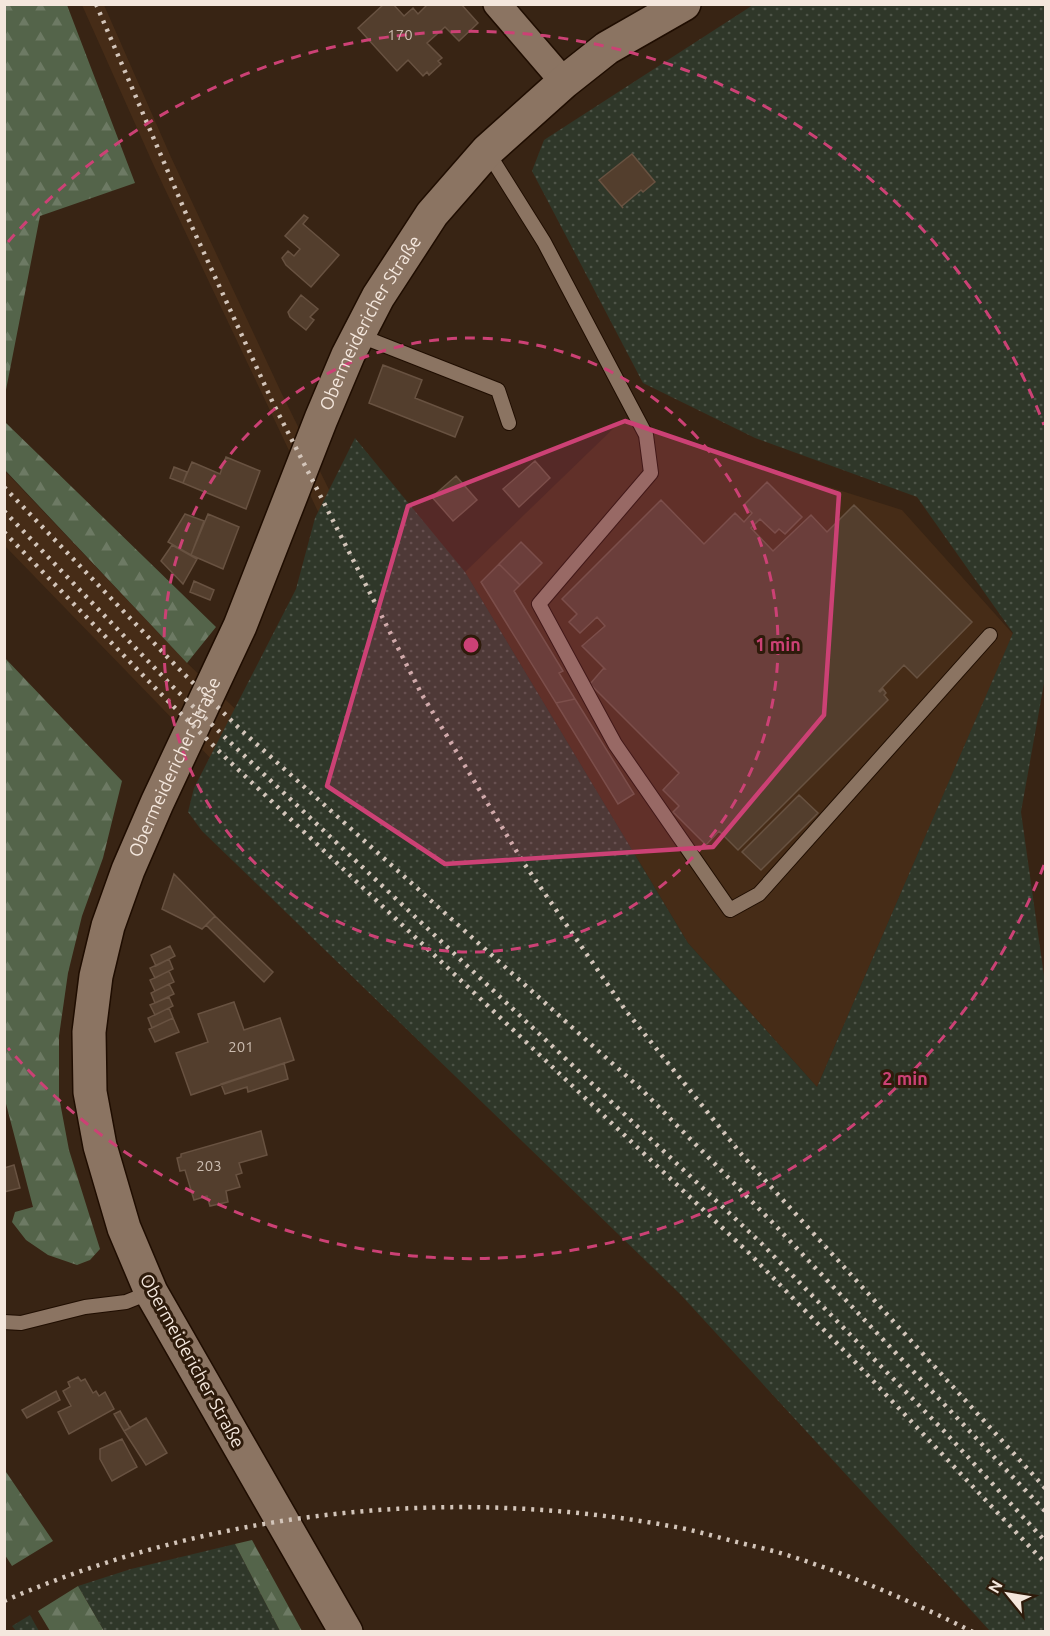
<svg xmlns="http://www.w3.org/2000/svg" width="1050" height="1636" font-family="Ubuntu,sans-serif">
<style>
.built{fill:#462c17}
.grass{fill:url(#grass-dots)}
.forest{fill:url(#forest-firs)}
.building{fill:#533e2d;stroke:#685241;stroke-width:1.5}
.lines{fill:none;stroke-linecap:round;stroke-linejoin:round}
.service-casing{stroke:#1f0d01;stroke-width:16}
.minor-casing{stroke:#1f0d01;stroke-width:30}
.secondary-casing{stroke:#1f0d01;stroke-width:36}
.service{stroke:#8b7462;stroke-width:14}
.minor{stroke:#8b7462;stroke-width:27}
.secondary{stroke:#8b7462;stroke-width:33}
.rail{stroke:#d3c5ba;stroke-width:4.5;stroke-dasharray:3 6;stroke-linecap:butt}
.marked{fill:#cc4175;fill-opacity:0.2;stroke:#cc4175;stroke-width:4.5;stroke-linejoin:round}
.ring{fill:none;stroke:#cc4175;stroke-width:3;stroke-dasharray:10 8}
.labels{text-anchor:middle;stroke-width:6;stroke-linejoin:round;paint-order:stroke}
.number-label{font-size:15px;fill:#ccbdb1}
.street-label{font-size:18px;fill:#f4e7dd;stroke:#2e1b0b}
.centre{fill:#cc4175;stroke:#2e1b0b;stroke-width:3}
.ring-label{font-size:18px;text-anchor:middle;font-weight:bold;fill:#cc4175;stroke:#2e1b0b;stroke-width:6;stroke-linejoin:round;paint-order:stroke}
</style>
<defs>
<pattern id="grass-dots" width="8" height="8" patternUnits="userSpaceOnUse" patternTransform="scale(1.5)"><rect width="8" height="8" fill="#2f3729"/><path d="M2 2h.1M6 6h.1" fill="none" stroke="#4e5448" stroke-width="1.8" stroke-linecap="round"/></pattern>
<pattern id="forest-firs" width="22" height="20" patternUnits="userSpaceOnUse" patternTransform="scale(1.5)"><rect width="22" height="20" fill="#54644a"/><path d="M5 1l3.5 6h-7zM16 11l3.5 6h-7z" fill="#6d7a64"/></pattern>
</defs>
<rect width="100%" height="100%" fill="#382414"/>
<!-- built -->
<path class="built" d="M82 5H104L170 155 281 392 339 510 431 687 524 845 584 937 648 1021 782 1185 1045 1469V1582L647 1172 221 769 5 546 4 470 187 663 311 781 582 1019 703 1127 572 954 508 859 412 699 322 520 154 166Z
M621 421 902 510 1013 634 817 1087 688 943 465 572Z"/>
<!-- grass -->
<path class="grass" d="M753 5H1045L1046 672 1021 812 1046 990 1045 1631H990L680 1294 202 831 188 812 194 788 296 589 315 518 355 438 465 572 688 943 817 1087 1013 633 917 497 755 438 643 383 532 171 544 140Z
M235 1544 280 1631H104L78 1586 131 1569Z
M30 1615 39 1631H16L12 1626Z"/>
<!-- forest -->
<path class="forest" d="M5 4 67 5 135 183 40 216 5 395Z
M5 422 216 627 187 663 5 470Z
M4 657 122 781 103 858 82 916 68 973 59 1036V1097L69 1150 100 1249 90 1260 77 1265 48 1255 26 1240 12 1222 15 1212 33 1207 5 1100Z
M4 1469 53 1541 12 1566 5 1555Z
M252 1540 302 1631H280L235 1544Z
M78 1586 104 1631H50L38 1611Z"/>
<!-- building -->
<path class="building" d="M384 4H393L404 16 413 8 418 14 428 4H461L478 23 459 41 445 27 427 43 442 58 438 61 441 64 429 75 427 72 423 76 408 60 397 71 358 28Z
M632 154 655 182 643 192 641 190 622 206 623 208 599 180Z
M304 215 308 218 303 224 339 255 311 287 286 265 282 258 288 251 294 256 300 249 285 236Z
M301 295 318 309 310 317 314 320 306 330 290 317 288 312Z
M383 365 422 380 415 398 463 417 455 437 369 403Z
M226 457 260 471 246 509 183 483 192 462 220 474Z
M535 461 550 478 519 507 503 489Z
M174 467 187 472 183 483 170 478Z
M456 476 477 500 453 521 432 497Z
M767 482 802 517 785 534 779 529 775 533 760 519 751 528 773 551 811 515 827 532 854 505 972 622 917 678 904 665 879 691 880 692 883 689 886 693 884 695 888 700 738 850 719 831 706 845 673 812 679 806 663 790 679 773 590 684 603 669H605L582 646 605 626 597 617 580 633 569 622 577 614 562 599 661 500 704 544 735 513 744 522 752 513 744 505Z
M185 514 204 521 191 555 168 542Z
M208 514 239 527 223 569 191 555Z
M521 542 542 563 520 585 499 564Z
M172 545 197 559 183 584 161 561Z
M499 564 520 585 514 591 563 671 559 673 575 699 556 703 481 582Z
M194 581 214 590 210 600 190 592Z
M575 699 634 794 618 804 556 703Z
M799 795 818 813 761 870 742 852Z
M174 874 215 916 202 929 162 909Z
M215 916 273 972 264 982 206 925Z
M170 946 175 956 156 966 151 955Z
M169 959 173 969 155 978 150 968Z
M169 971 174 982 155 991 150 980Z
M169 984 174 994 155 1003 151 993Z
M169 997 173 1006 155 1015 150 1005Z
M234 1002 244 1030 280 1018 294 1060 191 1095 176 1053 208 1042 198 1014Z
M169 1008 173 1018 152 1028 148 1018Z
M173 1018 179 1032 155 1042 149 1029Z
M284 1063 288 1079 248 1092 247 1087 225 1094 221 1084Z
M261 1131 267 1155 239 1163 242 1173 236 1175 240 1187 226 1191 228 1202 210 1206 207 1196 194 1200 185 1170 180 1171 177 1158 181 1157V1154Z
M14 1165 20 1188 4 1192V1168Z
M78 1377 81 1381 85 1379 93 1393 96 1391 99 1396 105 1392 114 1409 69 1434 58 1412 71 1406 63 1391 70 1387 68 1382Z
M56 1391 60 1400 27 1418 22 1410Z
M120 1411 130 1428 124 1431 114 1414Z
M146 1418 167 1453 146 1465 124 1431Z
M122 1439 137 1467 112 1481 100 1459V1449Z"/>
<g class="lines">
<!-- service casing -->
<g class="service-casing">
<path id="service" d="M487 151 544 242 646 435 651 473 539 604 615 744 730 910 759 894 990 635
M358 335 498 390 509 423
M4 1322 21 1323 85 1307 126 1302 151 1292"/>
</g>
<!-- minor casing -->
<g class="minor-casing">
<path id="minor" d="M497 4 564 82"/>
</g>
<!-- secondary casing -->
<g class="secondary-casing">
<g id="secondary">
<path id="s1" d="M346 1632 151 1292 124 1228 100 1146 90 1092 89 1032 96 976 108 926 128 870 157 803 240 626 321 419 348 355 378 297 432 214 487 151 564 82 607 48 684 4"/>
</g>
</g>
<!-- service -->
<use href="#service" class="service"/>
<!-- minor -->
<use href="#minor" class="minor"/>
<!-- secondary -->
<use href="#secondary" class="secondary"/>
<!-- rail -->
<path class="rail" d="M96 4 187 216 273 403 421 693 523 862 626 1011 742 1155 1046 1489
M4 487 178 668 242 731 642 1090 772 1222 1046 1512
M4 511 170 684 234 746 761 1243 943 1430 1046 1542
M4 532 164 697 228 760 749 1253 857 1364 1046 1564
M4 1601C213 1511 446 1485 670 1526 690 1529 709 1535 729 1540 748 1545 768 1549 787 1555 851 1575 913 1602 973 1632"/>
</g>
<!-- marked area -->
<path class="marked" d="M625 421 839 494 824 715 713 847 445 864 327 786 408 506Z"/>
<!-- distance rings -->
<g class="ring">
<circle cx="471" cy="645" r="307"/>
<path d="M1044 865A614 614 0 0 1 8 1048M8 242A614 614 0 0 1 1044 425"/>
</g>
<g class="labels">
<!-- number labels -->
<g class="number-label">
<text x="400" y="40">170</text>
<text x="241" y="1052">201</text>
<text x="209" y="1171">203</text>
</g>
<!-- street labels -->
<g class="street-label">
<text dy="6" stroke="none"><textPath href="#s1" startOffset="1428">Obermeidericher Straße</textPath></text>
<text dy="6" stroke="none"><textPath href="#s1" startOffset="942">Obermeidericher Straße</textPath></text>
<text transform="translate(192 1361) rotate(61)" y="6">Obermeidericher Straße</text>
</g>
</g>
<circle cx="471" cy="645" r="9" class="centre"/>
<g class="ring-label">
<text x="778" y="651">1 min</text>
<text x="905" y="1085">2 min</text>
</g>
<!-- border -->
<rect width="1050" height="1636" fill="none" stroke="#f4e7dd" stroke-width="12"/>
<!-- north arrow -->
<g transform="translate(1008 1594) rotate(300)" stroke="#2e1b0b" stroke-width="4.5" paint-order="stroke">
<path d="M0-4.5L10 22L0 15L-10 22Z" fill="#f4e7dd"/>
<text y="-9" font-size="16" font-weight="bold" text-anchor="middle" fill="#f4e7dd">N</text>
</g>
</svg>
